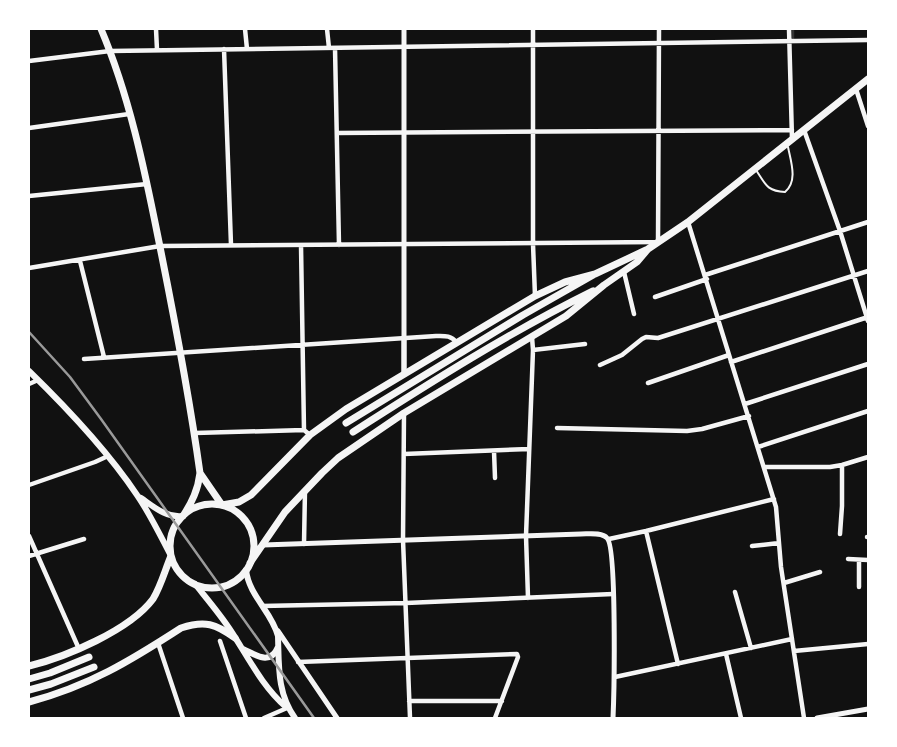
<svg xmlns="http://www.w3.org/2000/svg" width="897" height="747" font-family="Mulish,sans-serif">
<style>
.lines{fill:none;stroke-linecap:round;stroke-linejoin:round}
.stream{stroke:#333;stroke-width:2.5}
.service{stroke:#f5f5f5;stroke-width:2}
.minor{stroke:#f5f5f5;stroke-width:4.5}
.tertiary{stroke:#f5f5f5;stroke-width:5}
.secondary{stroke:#f5f5f5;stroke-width:5.5}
.primary{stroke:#f5f5f5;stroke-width:6}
.trunk{stroke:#f5f5f5;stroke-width:7}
.rail{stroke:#9a9a9a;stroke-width:2.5}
</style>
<rect width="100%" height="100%" fill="#111"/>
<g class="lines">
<!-- stream -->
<path class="stream" d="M793 29V40"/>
<!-- service -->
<path class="service" d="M756 170C766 185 767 191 785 192 798 181 791 162 788 147"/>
<!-- minor -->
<path class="minor" d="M156 29 157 50
M245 29 247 49
M327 29 329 48
M533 29V244L535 296
M789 29 792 139
M335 48 339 245
M224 49 231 245
M29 61 110 51 868 40
M856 89 868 126
M29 128 129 114
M804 130 840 231 868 321
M337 133 792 130
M29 196 147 184
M688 222 776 507 781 567 804 718
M301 245 304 430
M80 261 104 357
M29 268 160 246 658 242 659 29
M624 272 634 314
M705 275 868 222
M655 297 707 279
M533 350 585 344
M84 359 436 336C444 336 451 335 456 342
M731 362 868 317
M600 365 622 355 642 339 646 337 658 338 868 271
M648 383 729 355
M29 384 38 380
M745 404 868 364
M404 413 403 540 410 718
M557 428 687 431 702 429 749 416
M195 433 304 430 310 435
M758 447 868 411
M494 451 495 478
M404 454 529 449
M764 467H830L842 465 868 457
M29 485 95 462 108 456
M646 531 678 664
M840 534 842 506V465
M29 536 79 649
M867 537H868
M609 539 646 531 774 499
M304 544 305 490
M752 546 779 543
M29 556 84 539
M848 559 868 560
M859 560V587
M784 583 820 572
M735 592 751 648
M528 598 526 536 533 350 532 337
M262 606 406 603 613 594
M220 641 246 718
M158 643 183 718
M794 651 868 644
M726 654 741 718
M298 662 517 654 518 657 495 718
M615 677 792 639
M409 701H502
M264 718 287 708"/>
<!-- tertiary -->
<path class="tertiary" d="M404 338V29
M263 545 581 534C589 534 602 532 607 538 617 547 614 696 613 718
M278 631 337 718
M817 718 868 709"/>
<!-- secondary -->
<path class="secondary" d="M404 373V338"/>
<!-- primary -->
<path class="primary" d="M29 371C68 409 107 450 137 495 150 514 160 535 171 556
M141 498C154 507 166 518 183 516
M246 570C249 596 272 612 278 636 279 666 277 693 295 718
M195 584C207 599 220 614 231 631 248 657 262 686 286 707
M243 649C256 655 270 666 278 647"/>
<!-- trunk -->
<path class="trunk" d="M101 29C129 95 144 167 158 237 174 316 189 394 200 473 198 490 192 502 183 516
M346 423 523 315 595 274 646 250
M353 432C431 382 510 332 593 291
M200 473 222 505
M170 546a42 42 0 1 1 84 0a42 42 0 1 1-84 0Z
M222 505 239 502 251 495 310 435 346 409 535 296 565 282 595 274
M250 563 285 512 322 473 338 458 404 413 566 316 604 285 637 262 648 249 688 222 868 79
M29 666C66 657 130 630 153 599 161 586 165 570 171 556
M29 679 50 673 89 657
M29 690 51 684 94 667
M29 702C89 686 130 661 181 628 205 620 216 624 235 638"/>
<!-- rail -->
<path class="rail" d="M29 332 70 377 101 419 314 718"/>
</g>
<!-- border -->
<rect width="897" height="747" fill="none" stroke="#ffffff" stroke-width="60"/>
</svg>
